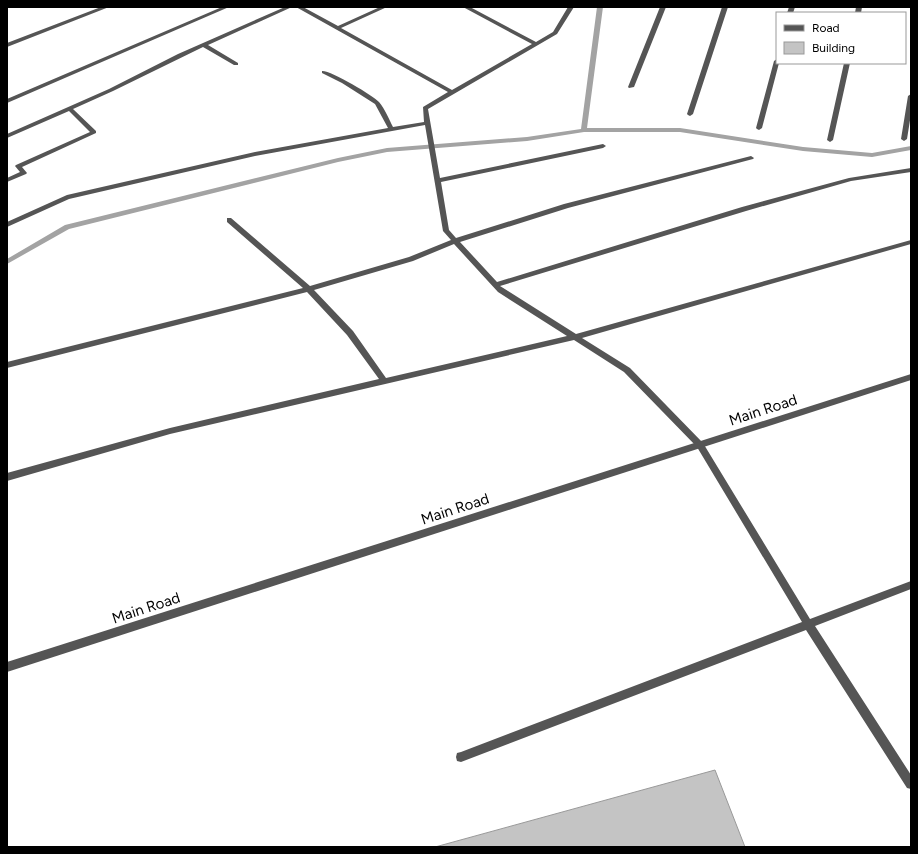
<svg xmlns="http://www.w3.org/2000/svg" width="918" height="854" font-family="Figtree,sans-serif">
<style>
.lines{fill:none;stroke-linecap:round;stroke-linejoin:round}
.stream{fill:#a3a3a3;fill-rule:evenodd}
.building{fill:#c4c4c4;stroke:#999}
.minor{fill:#555;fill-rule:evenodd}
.tertiary{fill:#555;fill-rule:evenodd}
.labels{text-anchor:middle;stroke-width:3;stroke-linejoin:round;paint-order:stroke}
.street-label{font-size:15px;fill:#000;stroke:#fff}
</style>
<rect width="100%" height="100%" fill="#fff"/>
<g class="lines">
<!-- stream -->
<path class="stream" d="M597 7H603L587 128H680L803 147 872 153 911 146V150L872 157 803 151 680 132H584L527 141 387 152 338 162 69 229 7 264V259L65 225 338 158 387 148 527 137 581 129Z"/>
</g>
<!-- building -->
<path class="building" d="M715 770 745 847H435Z"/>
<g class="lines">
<!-- minor -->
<path class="minor" d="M101 7H109L7 47V43Z
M222 7H229L7 103V99Z
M285 7H292L208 45 238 63V65H234L203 47 113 91 73 109 96 131V133L22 167 27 173 26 174 7 182V178L20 172 15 166 16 165 90 132 69 111 7 138V134L109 89 178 54Z
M296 7H303L338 26 380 7H387L341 28 452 90 532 44 463 7H470L536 42 553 32 568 7H574L557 34 428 109 440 178 603 144 606 146 603 148 441 182 449 230 456 238 564 204 751 156 754 158 753 159 568 208 460 242 497 282 742 207 849 178 911 168V172L851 181 746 211 500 286 576 334 911 240V244L582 338 630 368 703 443 810 619 911 581V589L815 626 911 775V789L907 788 806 630 461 762 457 761 456 757 457 753 461 752 802 622 697 447 624 372 574 340 170 434 7 481V473L170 428 379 379 347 335 307 292 7 368V362L303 288 227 222V218H231L310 286 409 257 451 240 443 231 425 125 255 156 69 199 7 227V222L67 195 255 152 388 128 375 104 342 83 322 73V71C330 70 374 96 379 102 385 109 389 119 393 127L424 122 423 107 448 92ZM454 244 498 292 567 336 386 378 353 331 314 290 413 261Z
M660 7H666L634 87 629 88 628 87Z
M722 7H728L693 114 690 116 688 115 687 114Z
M789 7H795L793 13H787Z
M856 7H862L861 13H855Z
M777 59V63H779L762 128 759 130 757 129 756 128 774 61Z
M844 63H850L833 140 830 142 827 140Z
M911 94V114L907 139 904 141 901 139 908 96Z"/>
<!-- tertiary -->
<path class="tertiary" d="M911 374V380L7 672V662Z"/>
</g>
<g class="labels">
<!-- street labels -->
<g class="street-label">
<text transform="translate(763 410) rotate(-18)" y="5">Main Road</text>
<text transform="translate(455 509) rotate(-18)" y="5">Main Road</text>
<text transform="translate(146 608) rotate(-18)" y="5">Main Road</text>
</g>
</g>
<!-- border -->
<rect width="918" height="854" fill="none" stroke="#000000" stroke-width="16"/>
<!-- legend -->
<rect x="776" y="12" width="130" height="52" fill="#ffffff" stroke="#999999"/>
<rect x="784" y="25" width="20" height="6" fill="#555555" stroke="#999999"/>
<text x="812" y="32" font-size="12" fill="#000000">Road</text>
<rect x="784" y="42" width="20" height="12" fill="#c4c4c4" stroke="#999999"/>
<text x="812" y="52" font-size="12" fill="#000000">Building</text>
</svg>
